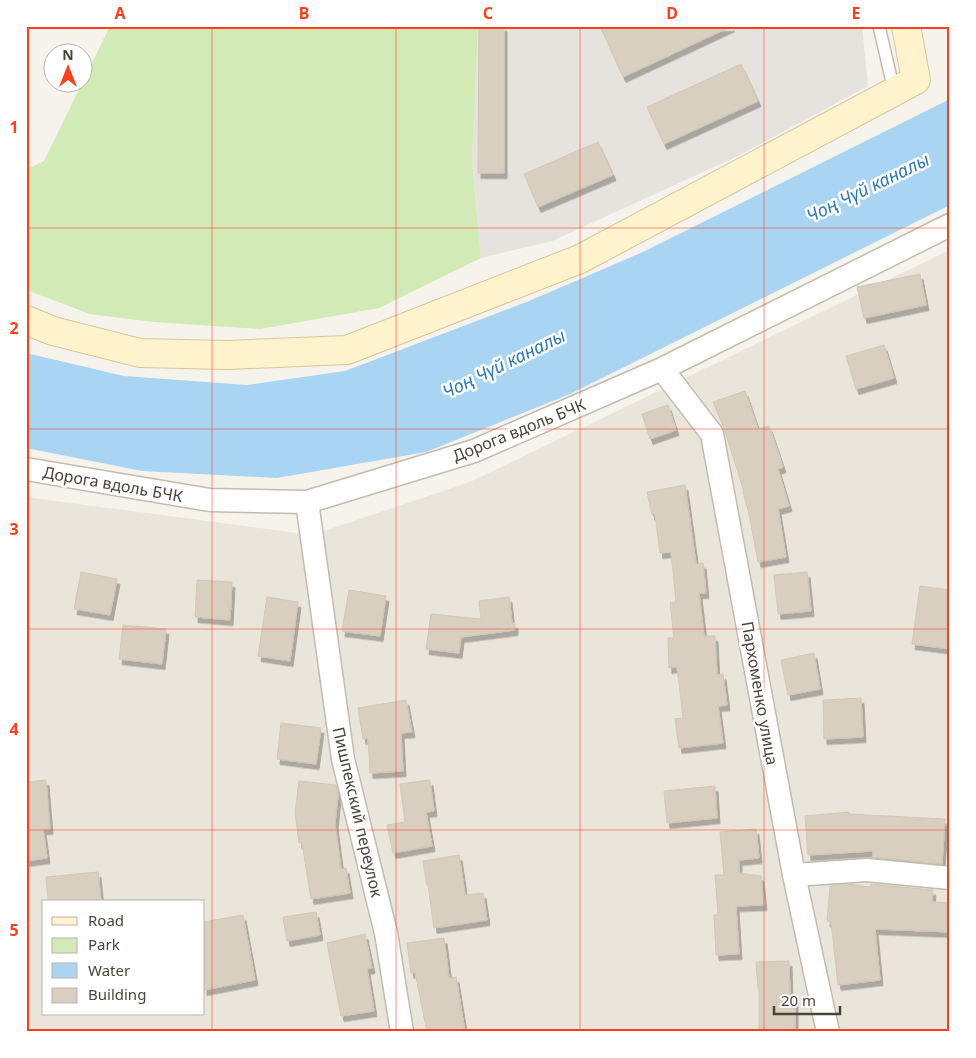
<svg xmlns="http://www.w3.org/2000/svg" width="976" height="1058" font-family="'Noto Sans',sans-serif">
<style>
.residential{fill:#eae5da;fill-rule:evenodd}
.industrial{fill:#e6e2dd}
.green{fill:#d2eab5}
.water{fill:#a9d4f2}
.building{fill:#d8cfc1;stroke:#d3c7b4;filter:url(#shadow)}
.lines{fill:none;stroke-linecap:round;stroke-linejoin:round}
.lane-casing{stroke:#c2bbae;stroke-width:14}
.street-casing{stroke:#c2bbae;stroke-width:25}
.secondary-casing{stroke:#d6c79b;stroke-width:30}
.lane{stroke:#fff;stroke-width:11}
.street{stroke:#fff;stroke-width:22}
.secondary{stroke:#fff3cd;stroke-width:28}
.grid{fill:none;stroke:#fc3f1d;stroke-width:1;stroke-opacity:0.55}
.labels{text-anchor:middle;stroke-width:5;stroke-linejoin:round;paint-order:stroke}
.street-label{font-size:16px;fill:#4b4439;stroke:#fff}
.water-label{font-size:18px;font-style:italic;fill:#2e7ab2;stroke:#fff}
.neatline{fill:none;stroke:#fc3f1d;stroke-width:2}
.grid-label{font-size:16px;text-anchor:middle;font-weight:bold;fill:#fc3f1d}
</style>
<defs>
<filter id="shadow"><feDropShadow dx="3" dy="5.5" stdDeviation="0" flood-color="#0004"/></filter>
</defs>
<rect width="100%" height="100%" fill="#f6f3ec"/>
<!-- residential -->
<path class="residential" d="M950 250V1032H26V497L312 535 470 482ZM44 902H204V1014H44Z"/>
<!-- industrial -->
<path class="industrial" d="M478 26H862L868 86 736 157 552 241 481 258 472 160Z"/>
<!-- green -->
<path class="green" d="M110 26H478L472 160 481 258 379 308 260 329 154 322 90 314 26 290V170L44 161Z"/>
<!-- water -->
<path class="water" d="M950 99V205L570 394 426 452 277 478 142 471 26 448V353L124 376 247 385 345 371 529 301 643 252Z"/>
<!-- building -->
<path class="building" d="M479 26H504V173H478Z
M600 26H732L623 77Z
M741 64 758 101 664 144 647 107Z
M598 142 613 175 538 207 524 174Z
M920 274 926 305 864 318 857 287Z
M884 345 894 378 856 389 846 356Z
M745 391 758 429 769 426 783 467 778 469 789 506 778 509 786 557 758 562 749 514 743 492H744L725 431 713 402Z
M668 405 676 430 650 439 642 414Z
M685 485 696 564 703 563 706 593H699L704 636H715L717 675 723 674 727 705 718 706 723 743 679 748 675 719 683 718 677 667 669 668 668 638H674L670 603 676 602 671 552 660 553 655 514 652 515 647 492Z
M81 572 117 579 110 615 74 609Z
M807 572 811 611 778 614 774 575Z
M197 580 232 582 230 620 195 617Z
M920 586 950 590V649L912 644Z
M349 590 386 596 380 636 342 631Z
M267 597 298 602 290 661 258 656Z
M509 597 512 623H515V630L461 637 459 653 426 649 431 614 481 619 479 601Z
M123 625 166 629 162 664 119 659Z
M814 653 820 689 788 695 781 660Z
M861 698 863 737 824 739 823 700Z
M406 700 412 732 401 733 403 771 370 773 368 738 363 739 358 708Z
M281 723 321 728 316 764 277 759Z
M46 780 50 829H43L47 858 26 861V782Z
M430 780 434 811 426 812 432 846 393 853 387 825 405 822 400 784Z
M299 781 336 785 338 795 335 824 341 869 346 868 350 893 311 899 302 843H299L295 813Z
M715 786 717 818 667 823 664 791Z
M849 812V814L945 819 942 864 873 857V851L808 855 805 816Z
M756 829 759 858 739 860V873L761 876 764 905 736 906 739 954 716 955 714 915H718L715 875H724L720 832Z
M459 855 465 895 483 893 487 920 434 928 428 885H427L423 861Z
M98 872 101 902H48L46 877Z
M847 884 871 887V884L933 890 932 902 950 903V932L875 929 880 980 838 985 831 922 827 921 830 886Z
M316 912 320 935 287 941 283 917Z
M243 915 255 980 204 990V922Z
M365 934 372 968 367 969 374 1011 341 1016 327 943Z
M444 938 449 978 456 977 465 1032H427L415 972 411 973 407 943Z
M789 961 790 997H795V1032H759V988H758L756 962Z"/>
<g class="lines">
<!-- lane casing -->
<g class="lane-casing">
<path id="lane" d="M879 26 894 91"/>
</g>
<!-- street casing -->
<g class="street-casing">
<path id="street" d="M662 369 712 434 794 875 828 1032
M26 469 210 500 307 502 474 451 662 369 950 225
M307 502 343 759 386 933 402 1032
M794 875 867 870 950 878"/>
</g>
<!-- secondary casing -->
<g class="secondary-casing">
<path id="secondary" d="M26 320 53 331 140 353 227 355 347 350 580 259 916 80 906 26"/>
</g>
<!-- lane -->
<use href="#lane" class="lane"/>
<!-- street -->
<use href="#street" class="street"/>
<!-- secondary -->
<use href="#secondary" class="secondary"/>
</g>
<!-- grid -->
<path class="grid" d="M212 26V1032M396 26V1032M580 26V1032M764 26V1032M26 228H950M26 429H950M26 629H950M26 830H950"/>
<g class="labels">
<!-- street labels -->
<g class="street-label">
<text transform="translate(519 430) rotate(-22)" y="6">Дорога вдоль БЧК</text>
<text transform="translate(113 484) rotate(10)" y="6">Дорога вдоль БЧК</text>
<text transform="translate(760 693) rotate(80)" y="6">Пархоменко улица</text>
<text transform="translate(358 812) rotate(77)" y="6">Пишпекский переулок</text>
</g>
<!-- water labels -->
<g class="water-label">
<text transform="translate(868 188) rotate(-26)" y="6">Чоң Чүй каналы</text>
<text transform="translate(504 364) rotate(-26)" y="6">Чоң Чүй каналы</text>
</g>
</g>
<!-- border -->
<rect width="976" height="1058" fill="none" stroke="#ffffff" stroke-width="55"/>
<!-- legend -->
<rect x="42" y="900" width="162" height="115" fill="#ffffff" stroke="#b7b4b0"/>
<rect x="52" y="917" width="25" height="8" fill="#fff3cd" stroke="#b7b4b0"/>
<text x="88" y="926" font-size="15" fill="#4b4439">Road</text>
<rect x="52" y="938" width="25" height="15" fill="#d2eab5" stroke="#b7b4b0"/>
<text x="88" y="950" font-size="15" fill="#4b4439">Park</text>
<rect x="52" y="963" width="25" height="15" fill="#a9d4f2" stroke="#b7b4b0"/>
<text x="88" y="976" font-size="15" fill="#4b4439">Water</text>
<rect x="52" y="988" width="25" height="15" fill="#d8cfc1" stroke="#b7b4b0"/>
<text x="88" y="1000" font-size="15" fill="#4b4439">Building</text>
<!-- north arrow -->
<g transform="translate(68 68)"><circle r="24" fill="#ffffff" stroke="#b7b4b0"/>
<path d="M0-4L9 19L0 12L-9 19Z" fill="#fc3f1d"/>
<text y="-8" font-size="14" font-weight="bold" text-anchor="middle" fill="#4b4439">N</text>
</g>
<!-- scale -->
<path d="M774 1006v8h66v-8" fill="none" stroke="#4b4439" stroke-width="2.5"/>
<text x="781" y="1006" font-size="15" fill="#4b4439" stroke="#ffffff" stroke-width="4" paint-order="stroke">20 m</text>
<rect x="28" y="28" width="920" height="1002" class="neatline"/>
<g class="grid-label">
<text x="120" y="19">A</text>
<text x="304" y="19">B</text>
<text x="488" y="19">C</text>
<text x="672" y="19">D</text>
<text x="856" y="19">E</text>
<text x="14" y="133">1</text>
<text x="14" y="334">2</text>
<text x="14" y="535">3</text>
<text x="14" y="735">4</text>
<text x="14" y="936">5</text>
</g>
</svg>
